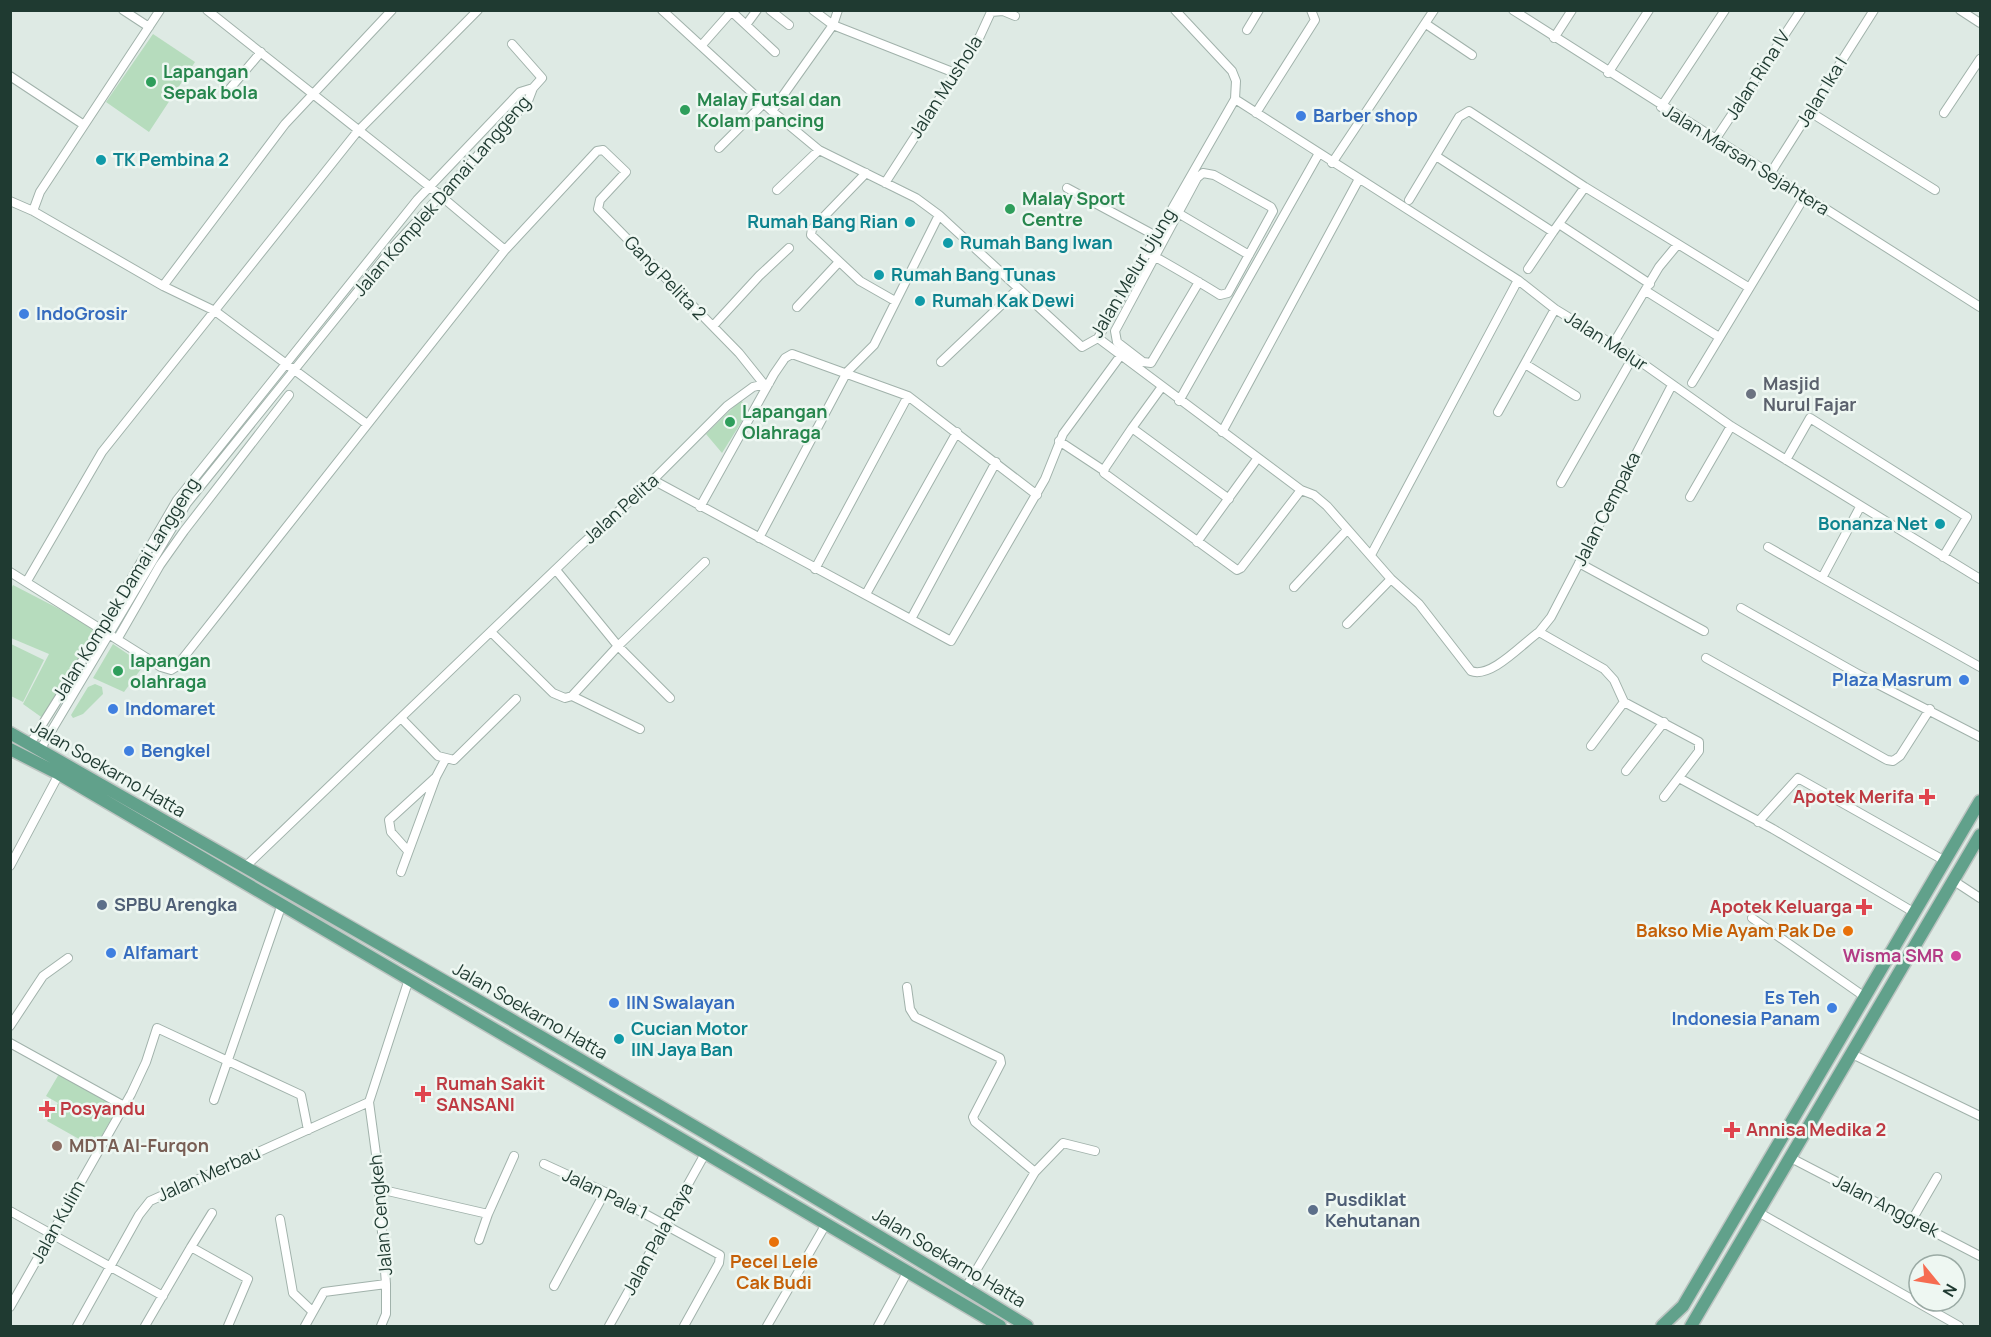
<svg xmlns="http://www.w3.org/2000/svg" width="1991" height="1337" font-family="Manrope,sans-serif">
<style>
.green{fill:#b6dcbd}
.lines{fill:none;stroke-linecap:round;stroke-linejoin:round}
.street-casing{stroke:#a1b2ab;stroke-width:10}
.primary-casing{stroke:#bcc4c1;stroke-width:15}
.street{stroke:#fff;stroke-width:8}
.primary{stroke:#61a18b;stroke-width:12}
.leisure-dot{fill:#2e9e5b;stroke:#eef7f2;stroke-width:2}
.shop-dot{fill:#3f7fe0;stroke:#eef7f2;stroke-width:2}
.culture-dot{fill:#0f9aa8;stroke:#eef7f2;stroke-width:2}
.worship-dot{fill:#6b7280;stroke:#eef7f2;stroke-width:2}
.health-dot{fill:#e0444e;stroke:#eef7f2;stroke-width:2}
.service-dot{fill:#5c6f8a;stroke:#eef7f2;stroke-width:2}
.food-dot{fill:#e8710a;stroke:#eef7f2;stroke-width:2}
.hotel-dot{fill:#d1479c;stroke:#eef7f2;stroke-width:2}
.education-dot{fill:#8d6e63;stroke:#eef7f2;stroke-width:2}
.labels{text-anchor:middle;stroke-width:5;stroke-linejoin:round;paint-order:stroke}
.leisure-label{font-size:18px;font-weight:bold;fill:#27864d;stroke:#eef7f2;text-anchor:start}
.street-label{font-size:18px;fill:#1f3a31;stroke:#eef7f2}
.shop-label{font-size:18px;font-weight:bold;fill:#366cbe;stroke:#eef7f2;text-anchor:start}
.culture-label{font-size:18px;font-weight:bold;fill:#0d838f;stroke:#eef7f2;text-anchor:start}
.worship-label{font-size:18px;font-weight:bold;fill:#5b616d;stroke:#eef7f2;text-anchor:start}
.health-label{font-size:18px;font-weight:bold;fill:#be3a42;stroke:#eef7f2;text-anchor:start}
.service-label{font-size:18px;font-weight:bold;fill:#4e5e75;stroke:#eef7f2;text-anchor:start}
.food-label{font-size:18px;font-weight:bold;fill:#c56008;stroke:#eef7f2;text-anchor:end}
.hotel-label{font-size:18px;font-weight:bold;fill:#b23c85;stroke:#eef7f2;text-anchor:end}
.education-label{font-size:18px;font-weight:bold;fill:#785e54;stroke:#eef7f2;text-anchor:start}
</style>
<rect width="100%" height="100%" fill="#deeae4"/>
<!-- green -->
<path class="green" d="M153 34 195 62 149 132 106 102Z
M741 400 749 410 722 453 706 434Z
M13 585 96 628 44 719 23 704 49 654 11 638 10 591Z
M11 644 44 660 23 702 11 696Z
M113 644 144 665 124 692 93 678Z
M95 684 102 687 103 694 83 714 73 718 71 715 88 687Z
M59 1074 118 1107 95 1148 47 1121 58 1103 46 1096Z"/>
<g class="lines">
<!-- street casing -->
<g class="street-casing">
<path id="street" d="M123 10 149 27
M160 10 40 192 33 211 163 286 215 311 367 424
M207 10 429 186 505 250
M662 10 772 111 819 150 916 198 939 215 1082 347 1098 338 1235 99 1236 81 1232 71 1175 10
M730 10 775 52
M770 10 789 25
M813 10 833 25 955 73
M1513 10 1980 307
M1960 10 1980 23
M1426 24 1472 55
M746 25 757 10
M1247 30 1259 10
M1554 38 1572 10
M701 46 731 12
M1608 73 1649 10
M10 76 84 125
M227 92 261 52
M1235 99 1518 280 1555 309 1638 360 1731 426 1980 579
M1661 107 1725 10
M772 111 833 25 838 10
M1810 112 1935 190
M1256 113 1315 20 1311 10
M1944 113 1980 59
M1715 140 1801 10
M719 148 763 104
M1436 156 1553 232 1585 187
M1332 163 1434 10
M866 173 812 229 811 235 860 281 895 301
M1770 174 1874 10
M885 183 980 36 991 12 1003 11 1015 16
M1067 188 1156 236
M777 190 819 150
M1409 200 1459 117 1469 111 1585 187 1748 287
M10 201 33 211
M1178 213 1249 255
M1559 224 1650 284
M1147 252C1171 266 1196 280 1220 295L1228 293 1273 211 1271 207 1214 175 1203 173 1197 178 1115 331 1117 342 1143 362 1151 363 1199 282
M1528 269 1553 232
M163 286 285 124 392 10
M1646 291 1719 337
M797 307 838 263
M713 326 759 276 789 248
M1098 338 1301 490 1241 568 1237 570 1104 473 1105 468 1132 428
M1613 344 1659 267 1678 244
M941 362 1018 289
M1525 364 1576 396
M1692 383 1805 196
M1161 388 1132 428 1229 499
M1179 401 1318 155
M1498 412 1555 309
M1222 432 1359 179
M1059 441 1103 470
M1786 460 1810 418 1967 517 1943 557
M653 480 951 641 1045 479 1063 434 1121 355
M1561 483 1633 357
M1301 490 1314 495 1327 506 1391 579 1419 604 1471 671C1491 679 1523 643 1539 632L1604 669 1614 680 1624 702 1699 742V751L1664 797
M1690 497 1731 426
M700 507 774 374 785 358 792 354 908 396 1037 495
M1860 507 1822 578 1980 667
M759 538 847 372 874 345 939 215
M1197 542 1257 459
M1768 547 1822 578
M1371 555 1518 280
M1579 563 1704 631
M815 569 908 396
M556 570 618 646 670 698
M10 572 161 667 171 670 176 667 505 250 597 151 603 150 626 172 600 200 598 209 739 353 763 383
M27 581 102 452 357 132 478 10
M1294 587 1346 531
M866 594 957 432
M1741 608 1858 674 1980 737
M911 619 996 462
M1347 624 1391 579
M491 632 553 693 565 698 572 696 640 729
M1539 632 1551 617 1672 385
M118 638 160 565 184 531 289 395
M1706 658 1887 760 1893 761 1900 756 1930 709
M572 696 618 646 705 562
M401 718 438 756 454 760 516 699
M30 744 102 629 177 500 417 200 520 92 533 88
M1591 746 1624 702
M40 750 187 503 395 245 528 101 533 88 542 78 512 44
M1626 771 1664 722
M1679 778 1773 829 1915 913
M1758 822 1798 778 1945 861
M408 851 391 832 389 820 435 778
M10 866 59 774
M244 868 579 547 653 480 727 406 753 387 769 383
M401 872 436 777 445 760
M1954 881 1980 898
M1752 918 1865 997
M907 987 910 1009 915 1017 1000 1058 1001 1063 973 1117 975 1122 1035 1172 965 1289
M10 1026 43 976 68 958
M10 1043 124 1106
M1852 1054 1980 1116
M214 1100 282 904
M1791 1158 1980 1256
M544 1164 605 1192 720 1255 719 1263 684 1326
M1035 1172 1063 1143 1095 1151
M379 1189 488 1214 514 1156
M10 1211 163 1296
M1758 1212 1959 1326
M280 1219 293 1293 312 1311
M1912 1220 1937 1177
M479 1240 488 1214
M191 1247 212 1213
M554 1286 605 1192
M10 1307 131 1094 146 1062 157 1028 301 1095 308 1130
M77 1326 139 1215 150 1201 369 1102
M145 1326 191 1247 248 1279 228 1326
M305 1326 324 1292 386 1284
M381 1326 386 1314V1284L376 1154 369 1102 409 979
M609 1326 706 1152
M767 1326 826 1224
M878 1326 908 1271"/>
</g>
<!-- primary casing -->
<g class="primary-casing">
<path id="primary" d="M10 733C351 927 693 1121 1027 1326
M10 749 59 774 1000 1326
M1662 1326 1683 1306 1980 801
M1691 1326 1980 835"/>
</g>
<!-- street -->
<use href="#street" class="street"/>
<!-- primary -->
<use href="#primary" class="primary"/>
</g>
<!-- markers -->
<g class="leisure-dot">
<circle cx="151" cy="82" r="6"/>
<circle cx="685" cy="110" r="6"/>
<circle cx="1010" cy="209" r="6"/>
<circle cx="730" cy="422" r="6"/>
<circle cx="118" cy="671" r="6"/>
</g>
<g class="shop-dot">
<circle cx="1301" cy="116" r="6"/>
<circle cx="24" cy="314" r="6"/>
<circle cx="1964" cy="680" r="6"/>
<circle cx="113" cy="709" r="6"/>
<circle cx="129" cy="751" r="6"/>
<circle cx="111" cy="953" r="6"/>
<circle cx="614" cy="1003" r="6"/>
<circle cx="1832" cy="1008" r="6"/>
</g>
<g class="culture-dot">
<circle cx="101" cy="160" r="6"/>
<circle cx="910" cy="222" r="6"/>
<circle cx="948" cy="243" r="6"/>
<circle cx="879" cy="275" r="6"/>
<circle cx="920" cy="301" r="6"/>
<circle cx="1940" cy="524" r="6"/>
<circle cx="619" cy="1039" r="6"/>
</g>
<circle class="worship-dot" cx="1751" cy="394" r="6"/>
<g class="health-dot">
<path d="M1924 788h6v6h6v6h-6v6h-6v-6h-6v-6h6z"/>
<path d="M1861 898h6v6h6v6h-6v6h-6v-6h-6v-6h6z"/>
<path d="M420 1085h6v6h6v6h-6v6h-6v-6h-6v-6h6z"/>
<path d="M44 1100h6v6h6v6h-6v6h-6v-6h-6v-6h6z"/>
<path d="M1729 1121h6v6h6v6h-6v6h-6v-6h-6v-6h6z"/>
</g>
<g class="service-dot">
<circle cx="102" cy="905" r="6"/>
<circle cx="1313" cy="1210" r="6"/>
</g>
<g class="food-dot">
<circle cx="1848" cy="931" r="6"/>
<circle cx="774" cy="1242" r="6"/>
</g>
<circle class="hotel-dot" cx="1956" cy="956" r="6"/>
<circle class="education-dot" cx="57" cy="1146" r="6"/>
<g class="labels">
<!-- leisure labels -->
<g class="leisure-label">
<text x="163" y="78">Lapangan<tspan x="163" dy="21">Sepak bola</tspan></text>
<text x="697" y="106">Malay Futsal dan<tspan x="697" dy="21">Kolam pancing</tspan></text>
<text x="1022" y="205">Malay Sport<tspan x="1022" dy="21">Centre</tspan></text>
<text x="742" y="418">Lapangan<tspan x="742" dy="21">Olahraga</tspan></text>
<text x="130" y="667">lapangan<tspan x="130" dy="21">olahraga</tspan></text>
</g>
<!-- street labels -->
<g class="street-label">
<text transform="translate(1758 75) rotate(-57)" y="6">Jalan Rina IV</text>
<text transform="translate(946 87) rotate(-57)" y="6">Jalan Mushola</text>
<text transform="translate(1822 92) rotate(-58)" y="6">Jalan Ika I</text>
<text transform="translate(1746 160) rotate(32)" y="6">Jalan Marsan Sejahtera</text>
<text transform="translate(442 196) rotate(-49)" y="6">Jalan Komplek Damai Langgeng</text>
<text transform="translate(1133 273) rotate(-59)" y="6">Jalan Melur Ujung</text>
<text transform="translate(665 278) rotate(46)" y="6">Gang Pelita 2</text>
<text transform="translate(1606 341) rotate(33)" y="6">Jalan Melur</text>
<text transform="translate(621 509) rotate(-42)" y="6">Jalan Pelita</text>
<text transform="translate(1607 509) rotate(-63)" y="6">Jalan Cempaka</text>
<text transform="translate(126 589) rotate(-58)" y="6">Jalan Komplek Damai Langgeng</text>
<text transform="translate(108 769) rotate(30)" y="6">Jalan Soekarno Hatta</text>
<text transform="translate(530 1011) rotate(30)" y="6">Jalan Soekarno Hatta</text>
<text transform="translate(209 1174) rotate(-24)" y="6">Jalan Merbau</text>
<text transform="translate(605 1194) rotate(26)" y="6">Jalan Pala 1</text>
<text transform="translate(1886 1206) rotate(27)" y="6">Jalan Anggrek</text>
<text transform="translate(381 1215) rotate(-95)" y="6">Jalan Cengkeh</text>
<text transform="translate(58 1222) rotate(-61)" y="6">Jalan Kulim</text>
<text transform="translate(658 1239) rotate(-61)" y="6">Jalan Pala Raya</text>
<text transform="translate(949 1258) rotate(31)" y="6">Jalan Soekarno Hatta</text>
</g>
<!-- shop labels -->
<g class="shop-label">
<text x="1313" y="122">Barber shop</text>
<text x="36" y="320">IndoGrosir</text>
<text x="1952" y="686" text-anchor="end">Plaza Masrum</text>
<text x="125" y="715">Indomaret</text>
<text x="141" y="757">Bengkel</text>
<text x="123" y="959">Alfamart</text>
<text x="1820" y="1004" text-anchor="end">Es Teh<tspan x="1820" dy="21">Indonesia Panam</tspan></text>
<text x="626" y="1009">IIN Swalayan</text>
</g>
<!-- culture labels -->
<g class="culture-label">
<text x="113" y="166">TK Pembina 2</text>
<text x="898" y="228" text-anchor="end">Rumah Bang Rian</text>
<text x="960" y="249">Rumah Bang Iwan</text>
<text x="891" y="281">Rumah Bang Tunas</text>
<text x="932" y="307">Rumah Kak Dewi</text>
<text x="1928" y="530" text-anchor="end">Bonanza Net</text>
<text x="631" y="1035">Cucian Motor<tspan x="631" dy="21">IIN Jaya Ban</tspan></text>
</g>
<!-- worship labels -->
<g class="worship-label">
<text x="1763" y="390">Masjid<tspan x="1763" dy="21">Nurul Fajar</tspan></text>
</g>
<!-- health labels -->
<g class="health-label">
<text x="1914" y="803" text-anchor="end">Apotek Merifa</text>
<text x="1852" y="913" text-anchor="end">Apotek Keluarga</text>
<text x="436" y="1090">Rumah Sakit<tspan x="436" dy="21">SANSANI</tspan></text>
<text x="60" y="1115">Posyandu</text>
<text x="1746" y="1136">Annisa Medika 2</text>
</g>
<!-- service labels -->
<g class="service-label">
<text x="114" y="911">SPBU Arengka</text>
<text x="1325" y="1206">Pusdiklat<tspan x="1325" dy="21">Kehutanan</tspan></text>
</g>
<!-- food labels -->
<g class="food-label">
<text x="1836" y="937">Bakso Mie Ayam Pak De</text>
<text x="774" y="1268" text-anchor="middle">Pecel Lele<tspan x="774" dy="21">Cak Budi</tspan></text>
</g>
<!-- hotel labels -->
<g class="hotel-label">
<text x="1944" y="962">Wisma SMR</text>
</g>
<!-- education labels -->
<g class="education-label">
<text x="69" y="1152">MDTA Al-Furqon</text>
</g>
</g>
<!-- border -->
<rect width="1991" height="1337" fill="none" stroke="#1f3a31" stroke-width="24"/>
<!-- north arrow -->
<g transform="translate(1937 1283) rotate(120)"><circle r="28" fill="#eef7f2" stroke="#9baba5" stroke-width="1.5"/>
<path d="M0-4.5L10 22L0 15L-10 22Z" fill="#f66c51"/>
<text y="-9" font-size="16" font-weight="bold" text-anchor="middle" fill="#1f3a31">N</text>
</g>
</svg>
